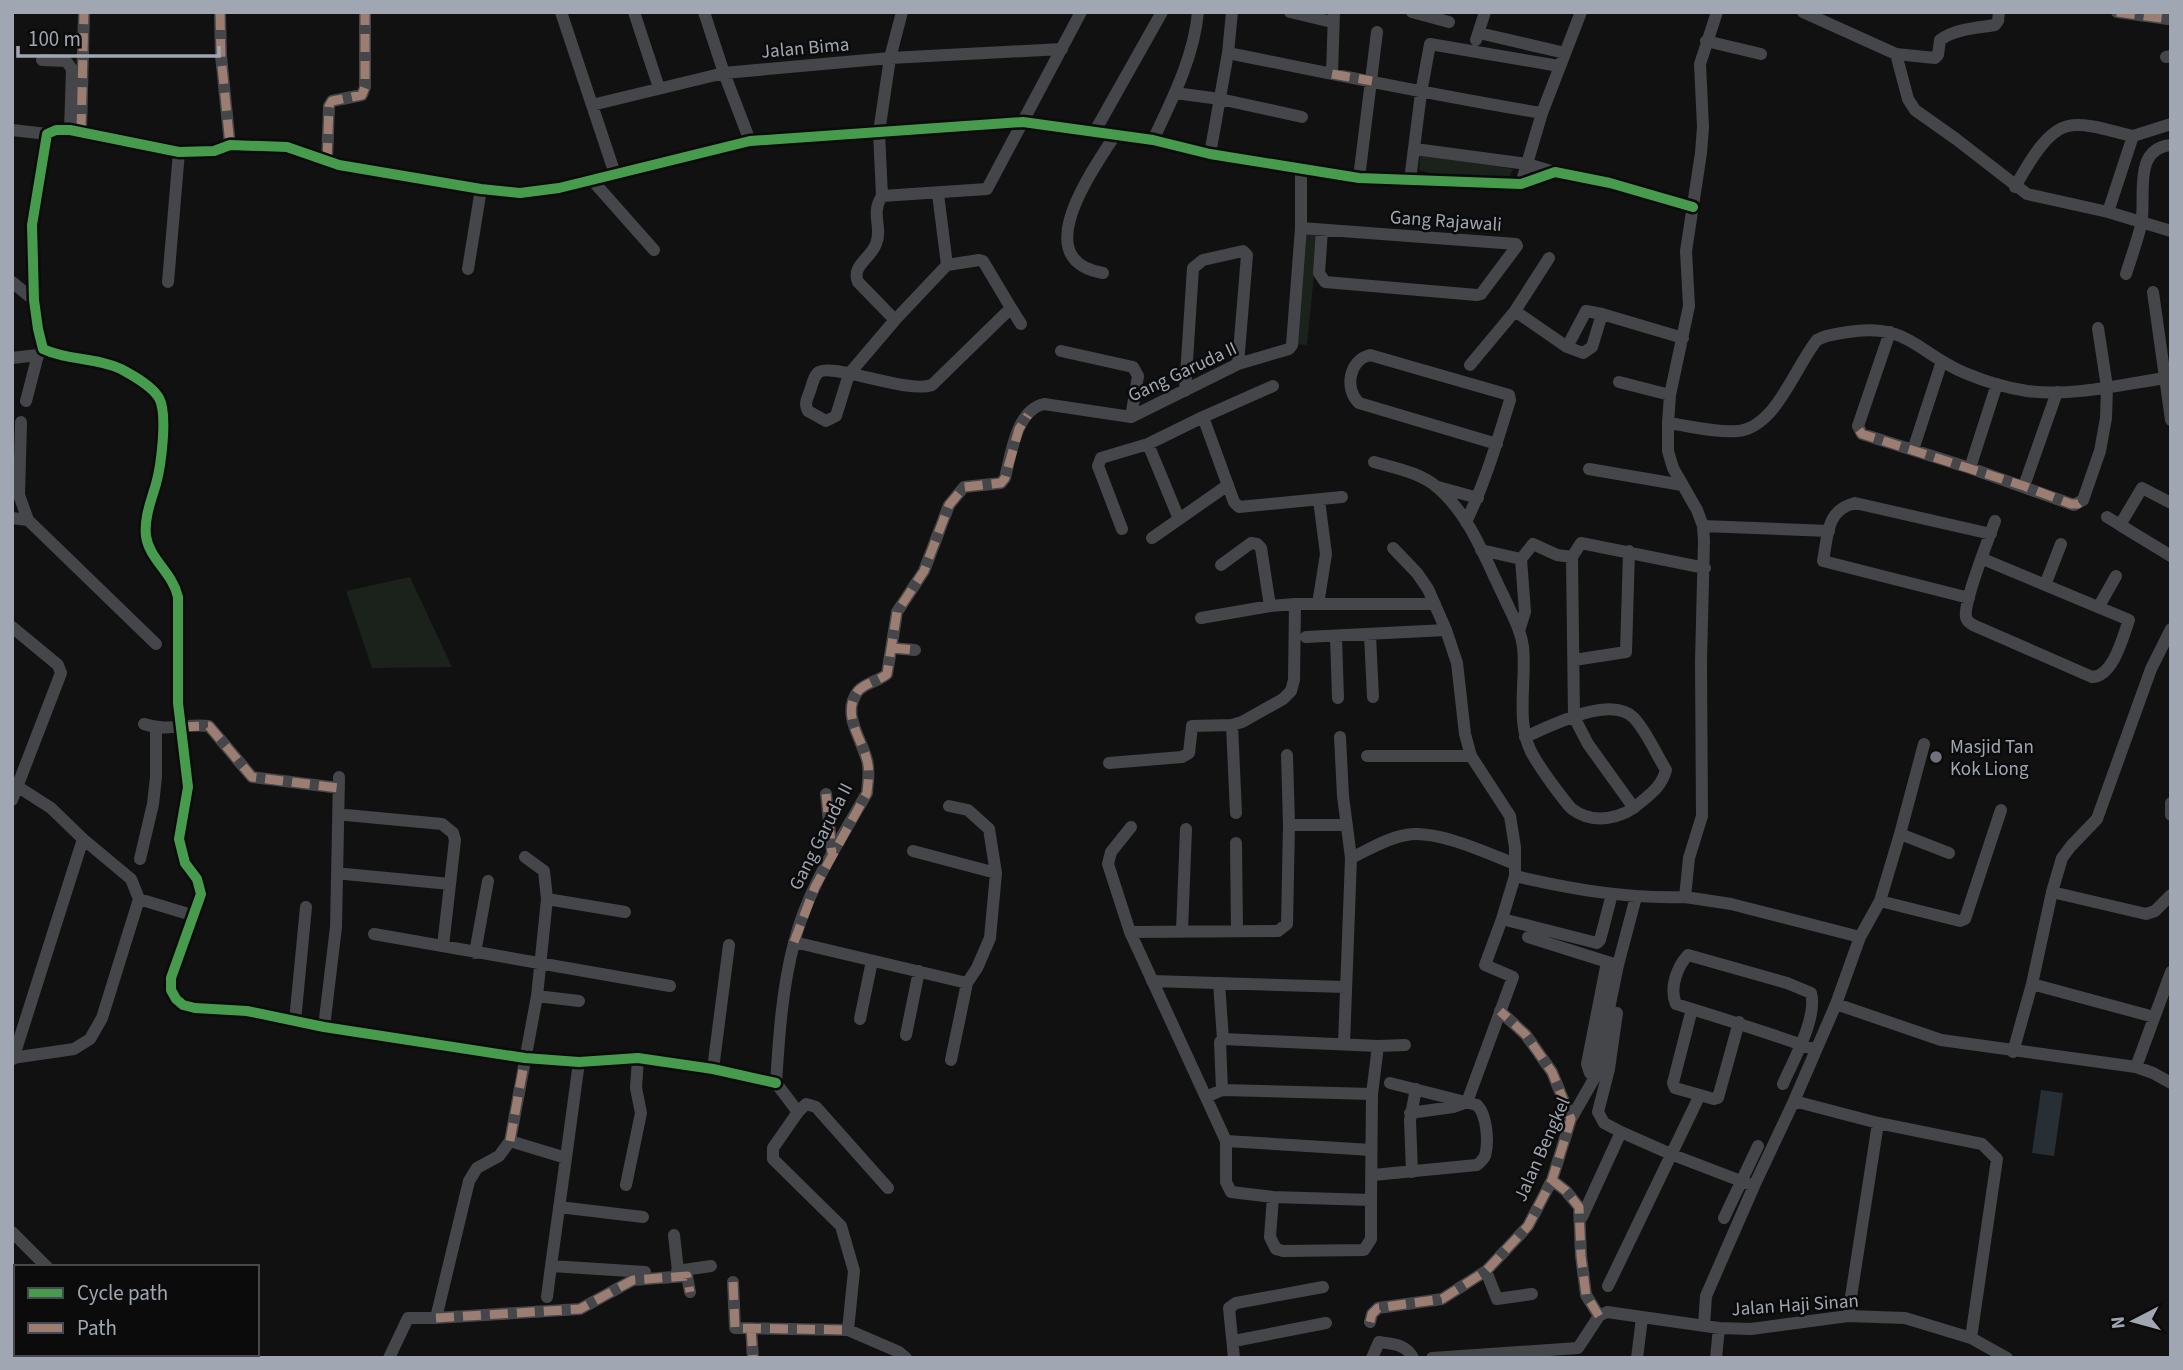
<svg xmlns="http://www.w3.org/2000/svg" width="2183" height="1370" font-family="'Source Sans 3',sans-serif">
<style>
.green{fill:#1b211b}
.water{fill:#272e34}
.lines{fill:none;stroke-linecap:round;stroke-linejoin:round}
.minor{stroke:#45464a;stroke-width:12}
.quiet{stroke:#9b7d72;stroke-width:9;stroke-dasharray:18 9;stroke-linecap:butt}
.cycleway-casing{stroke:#0b0b0c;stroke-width:15}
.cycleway{stroke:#469c4c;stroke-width:10}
.poi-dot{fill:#6f727a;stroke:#0b0b0c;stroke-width:2.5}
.labels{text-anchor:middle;stroke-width:5;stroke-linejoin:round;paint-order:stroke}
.street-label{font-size:19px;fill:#a1a7b2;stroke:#0b0b0c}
.poi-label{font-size:19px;fill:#a1a7b2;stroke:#0b0b0c;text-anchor:start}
</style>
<rect width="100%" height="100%" fill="#111"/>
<!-- green -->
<path class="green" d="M1423 155 1513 169 1509 179 1504 180 1430 173 1419 170 1420 156Z
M1307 233 1318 235 1307 345 1295 344Z
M410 577 452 667 372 668 346 591Z"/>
<!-- water -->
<path class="water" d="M2041 1090 2063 1093 2054 1156 2032 1153Z"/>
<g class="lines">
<!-- minor -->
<path class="minor" d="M220 12 221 56 230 145
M561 12 615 174
M634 12 659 88
M704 12 724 73 750 141
M902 12 890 58 879 132 882 196 987 189 1081 12
M1290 12 1332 22
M1412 12 1449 22
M1803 12 1896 54 1908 99 1915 110 1956 139 2027 194 2108 212 2133 136 2171 124
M2117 12 2168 19
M1479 33 1565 53
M1476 40 1485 12
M1706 41 1761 54
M1228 53C1333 74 1437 96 1542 113
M1896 54 1935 58 1938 55 1940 40C1955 29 1976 28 1995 25L1998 21 1999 12
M2166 57 2171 56
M42 60 66 61 72 69 70 130
M1332 74 1334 12
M1175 93 1220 99 1302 117
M592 105 724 73 890 58 1062 49
M12 130 47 134
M1095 131 1162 12
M81 132 84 12
M1153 140C1172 100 1194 57 1198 12
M1415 149 1527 164 1555 172
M1210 154 1228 53 1232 12
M327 161 329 106 332 101 362 95 365 87V12
M1359 178 1377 32
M592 180 654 250
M1410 180 1421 93 1430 44 1559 66
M1521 184 1542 113 1581 12
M2015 187C2026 168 2045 131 2068 126 2087 122 2113 132 2133 136
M938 194 947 265 895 320 849 374 836 416 826 421 808 411C804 404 807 399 810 391 812 385 814 375 819 372 833 363 907 394 932 385L1011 308 983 261 979 260 947 265
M882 196C870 214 883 227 876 244 871 258 851 266 858 282L895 320
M2108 212 2171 231
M1301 228 1516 244 1517 246 1481 294 1477 295 1325 282 1319 273 1322 230
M468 269 481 189
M1103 273C1026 260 1094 169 1115 135
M2126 274C2131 258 2137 242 2141 225 2147 199 2131 149 2171 145
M12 282 34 300
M168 282 179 152
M2153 292 2171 420
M1011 308 1021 324
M1515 311 1567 347 1583 353 1592 347 1602 314 1683 338
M1890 332 1858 426 1862 434 1970 468 2074 505 2083 500 2100 451 2106 418 2107 387 2098 328
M1567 347 1586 311 1602 314
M1061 351 1133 367 1138 376 1131 417
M12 358 38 355 42 351
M1470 365 1515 311 1549 258
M1619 382 1670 395
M1185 391 1193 268 1203 260 1243 251 1247 255 1238 364
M26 401 38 355
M1203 417 1234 502 1239 507 1342 497
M21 422 19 495 28 520
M1668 423C1690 426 1716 433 1738 431 1776 427 1795 367 1817 340 1827 334 1837 334 1848 332 1909 323 1916 352 1965 373 1984 381 2007 388 2027 391 2074 397 2124 384 2171 377
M1148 444 1179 519
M1913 450 1942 361
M1374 462C1395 468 1422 473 1438 488 1470 515 1486 561 1504 597 1511 613 1521 629 1523 647 1527 682 1514 725 1534 757 1541 769 1563 800 1572 809 1593 825 1623 819 1641 802 1653 792 1662 785 1666 770 1656 754 1647 732 1634 718 1611 694 1551 726 1525 737
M1970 468 1997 384
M1589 469 1682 485
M2024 486 2057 392
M1438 487 1478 498
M2107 517 2120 525 2142 488 2171 503
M12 518 28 520 156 644
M1466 522C1485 483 1497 442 1510 400L1509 395 1370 355C1349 360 1344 389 1359 403L1497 444
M2120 525 2171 556
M1703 526 1829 531
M1122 529 1098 466 1101 458 1148 444 1203 417 1273 386
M1152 538 1228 485
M1393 548 1417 573 1428 589 1446 630 1457 663 1465 734 1471 756 1510 816 1515 847V876C1571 889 1627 899 1685 897
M1481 550 1521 559 1533 544 1557 555 1572 557 1581 543 1705 568
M1572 557 1574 717 1588 744 1634 808
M1983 559 2129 620C2123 637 2113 677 2092 677L1973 625C1969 622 1967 622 1966 617 1963 603 1989 538 1995 521
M1221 565 1251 543 1257 544 1261 548 1270 606 1295 604
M2045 585 2061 544
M1969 598 1823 561C1828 535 1826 510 1855 503L1991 534
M1318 604 1326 554 1319 500
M2099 606 2116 576
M1201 618 1270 606
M12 627 58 665 61 673 12 800
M1519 631 1525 612 1521 559
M1370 635 1373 697
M1306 637 1446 630
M1336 637 1338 698
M892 648 915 650
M1574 660 1626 652 1629 551
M144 724C167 732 186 723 209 726L252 777 339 788
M1232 725 1236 813
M1340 737 1343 796 1351 858 1344 1044
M1367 756H1471
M1109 763 1182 757 1189 753 1192 726 1232 725 1242 722 1283 699 1291 691 1294 680 1295 604H1435
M12 783 51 808 83 839 131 879 139 899 102 1018 90 1039 74 1049 12 1058
M826 794 832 852
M2171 803V815
M949 806 968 810 989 829 996 873 990 938 977 968 967 983 951 1060
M346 815 442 824 453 833 455 840 443 946
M1289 825H1347
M1131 827 1111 852 1108 864 1130 932 1226 1141V1182L1231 1192 1273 1197 1371 1200 1372 1094
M1900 834 1924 744
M1236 843 1237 931
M913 851 996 873
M1351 858C1368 850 1387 838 1406 835 1436 829 1487 853 1515 864
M140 859 153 804 156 777V728
M345 874 450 884
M2052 892 2146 914 2155 911 2171 895
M139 899 185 913
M547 899 625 912
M1880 901 1900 834 1949 853
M1502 919 1597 943 1600 940 1612 894
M1182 931 1186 829
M1130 932 1278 931 1287 924 1289 825 1287 755
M374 934 670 986
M1528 937 1614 964
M1860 937 1880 901 1960 921 1965 919 2001 810
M794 942 967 983
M475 953 488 881
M1152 981 1345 987
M1219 983 1223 1039
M2032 984 2154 1017
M537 996 579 1001
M1836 1004 1941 1040 2136 1067 2153 1073 2171 1083
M1692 1009 1673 1083 1675 1088 1714 1099 1718 1098 1739 1022
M1500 1011 1526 1035 1552 1072 1571 1119
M1617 1013 1609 1069 1598 1112 1604 1123 1621 1132 1673 1155 1754 1186
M860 1019 872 961
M295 1021 306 907
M324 1027 336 927 339 777
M906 1035 919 971
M1378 1046 1405 1045
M2013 1052 2032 984 2052 892 2062 858 2071 846 2097 819 2151 669 2171 629
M13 1059 83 839
M2136 1067 2171 972
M713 1069 729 945
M1595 1077 1590 1073 1587 1064 1607 962
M776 1083 713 1069 638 1058 579 1062 525 1058 324 1027 247 1011 195 1008 183 1005 176 999 171 990V978L201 894 197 879 185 863 179 839 188 787 178 703V597C173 573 149 559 146 536 144 518 151 501 156 484 161 466 168 414 159 398 152 386 134 376 121 369 96 357 68 361 43 349L38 329 34 300 32 225 47 134 56 130H70L179 152 214 151 230 145 287 147 339 165 481 189 520 193 559 188 750 141 1023 122 1153 140 1210 154 1359 178 1521 184 1555 172 1610 183 1693 207
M1783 1084C1793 1061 1818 1017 1811 993L1787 983 1688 955C1677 967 1669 988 1676 1004 1723 1019 1770 1033 1816 1050
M1206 1097 1222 1090 1372 1094 1378 1046 1223 1039 1220 1042 1222 1090
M1794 1101 1878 1123 1982 1144 1997 1159 1971 1338
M798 1112 806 1104 816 1107 888 1188
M1410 1113 1453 1107 1467 1102 1513 977 1485 965 1502 919 1515 876
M510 1141 537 996 547 899 544 871 525 857
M1226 1141 1371 1150
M566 1158 551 1266 645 1272
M1412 1172 1410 1120 1416 1089
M1373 1175 1477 1165C1479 1164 1484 1158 1485 1156 1489 1142 1487 1115 1477 1105L1390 1083
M1552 1180 1566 1191 1579 1207 1581 1256 1586 1295 1599 1316
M626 1185 641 1113 636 1088 638 1058
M1273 1197 1270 1237 1276 1249 1283 1251 1364 1250 1371 1239V1200
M559 1207 643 1217
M1582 1217 1621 1132
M1724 1218 1758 1146
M12 1232 47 1267
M674 1235 678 1271
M677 1271 711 1266
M1486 1271 1497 1299 1532 1294
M733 1282 735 1328 848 1330 899 1352 906 1358
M1608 1286 1697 1101
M547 1297 551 1266
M1848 1316 1878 1123
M436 1318 580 1309 633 1280 687 1276 690 1292
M12 1319H16
M1370 1322 1372 1314 1378 1308 1442 1299 1486 1271 1528 1226 1552 1180 1571 1119 1595 1077 1618 965 1636 897
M1704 1325 1706 1296 1754 1186 1794 1101 1836 1004 1860 937 1731 904 1685 897 1689 858 1702 816 1701 661 1704 541 1703 526 1697 510 1673 468 1668 451V423L1670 395 1689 306 1686 251 1701 153 1703 127 1700 64 1717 12
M751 1328 753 1358
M848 1330 854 1271 841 1226 773 1159V1148L798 1112 776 1083C779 1036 782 989 794 943 807 890 840 840 867 793 868 781 870 771 867 760 861 737 841 714 858 691 865 683 879 681 887 674L897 612 924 571 949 505 964 487 1001 483 1005 478C1011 455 1016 410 1044 404L1131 417 1238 364 1289 349 1292 345 1301 228V170
M1234 1341 1326 1323
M182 1358V1354
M389 1358 408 1318H436L469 1181 477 1168 499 1156 510 1141 566 1158 579 1062
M1234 1358 1229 1308 1236 1303 1323 1287
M1372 1358 1379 1342C1393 1344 1406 1344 1413 1358
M1432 1358 1578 1348 1599 1316 1607 1312 1719 1328 1751 1329 1848 1316 1905 1318 1971 1338 2007 1358
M1637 1358 1642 1318
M1716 1358 1719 1328"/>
<!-- quiet -->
<path class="quiet" d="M220 12 221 56 230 145
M2117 12 2168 19
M1332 74 1372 81
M81 132 84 12
M327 161 329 106 332 101 362 95 365 87V12
M1859 430 1862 434 2024 486 2071 504H2078L2083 500
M892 648 915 650
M181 727 209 726 252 777 339 788
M826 794 832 853
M794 942 815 887 867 793C868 781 870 771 867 760 861 737 841 714 858 691 865 683 879 681 887 674L897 612 924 571 949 505 964 487 1001 483 1005 478 1019 429 1028 415
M510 1141 525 1058
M1552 1180 1566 1191 1579 1207 1581 1256 1586 1295 1599 1316
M733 1282 735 1328 848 1330
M436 1318 580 1309 633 1280 687 1276 690 1292
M1370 1322 1372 1314 1378 1308 1442 1299 1486 1271 1528 1226 1552 1180 1571 1119 1552 1072 1526 1035 1500 1011
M751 1328 753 1358"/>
<!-- cycleway casing -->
<g class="cycleway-casing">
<path id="cycleway" d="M776 1083 713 1069 638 1058 579 1062 525 1058 324 1027 247 1011 195 1008 183 1005 176 999 171 990V978L201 894 197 879 185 863 179 839 188 787 178 703V597C173 573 149 559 146 536 144 518 151 501 156 484 161 466 168 414 159 398 152 386 134 376 121 369 96 357 68 361 43 349L38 329 34 300 32 225 47 134 56 130H70L179 152 214 151 230 145 287 147 339 165 481 189 520 193 559 188 750 141 1023 122 1153 140 1210 154 1359 178 1521 184 1555 172 1610 183 1693 207"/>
</g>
<!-- cycleway -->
<use href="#cycleway" class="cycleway"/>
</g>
<!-- markers -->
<circle class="poi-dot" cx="1936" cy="757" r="7"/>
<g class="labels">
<!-- street labels -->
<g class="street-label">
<text transform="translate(805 47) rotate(-5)" y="7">Jalan Bima</text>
<text transform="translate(1446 220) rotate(4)" y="7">Gang Rajawali</text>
<text transform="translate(1182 371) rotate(-25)" y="7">Gang Garuda II</text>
<text transform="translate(820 836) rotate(-63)" y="7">Gang Garuda II</text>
<text transform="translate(1541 1149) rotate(-66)" y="7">Jalan Bengkel</text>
<text transform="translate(1795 1304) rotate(-4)" y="7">Jalan Haji Sinan</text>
</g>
<!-- poi labels -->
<g class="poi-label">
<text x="1950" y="753">Masjid Tan<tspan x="1950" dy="22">Kok Liong</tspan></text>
</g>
</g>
<!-- border -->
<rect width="2183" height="1370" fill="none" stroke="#a1a7b2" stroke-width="28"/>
<!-- legend -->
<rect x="14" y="1265" width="245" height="91" fill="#0b0b0c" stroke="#47494e" stroke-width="2"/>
<rect x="28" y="1288" width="35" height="10" fill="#469c4c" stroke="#47494e" stroke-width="2"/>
<text x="77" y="1300" font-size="21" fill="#a1a7b2">Cycle path</text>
<rect x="28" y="1323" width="35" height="10" fill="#9b7d72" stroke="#47494e" stroke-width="2"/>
<text x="77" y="1335" font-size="21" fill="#a1a7b2">Path</text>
<!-- north arrow -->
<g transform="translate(2134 1321) rotate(264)" stroke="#0b0b0c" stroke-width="5" paint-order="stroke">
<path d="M0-5L12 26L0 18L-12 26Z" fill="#a1a7b2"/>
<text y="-10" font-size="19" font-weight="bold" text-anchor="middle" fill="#a1a7b2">N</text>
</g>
<!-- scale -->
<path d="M18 46v10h201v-10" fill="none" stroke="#a1a7b2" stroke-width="3.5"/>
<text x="28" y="46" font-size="21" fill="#a1a7b2" stroke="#0b0b0c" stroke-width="5" paint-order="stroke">100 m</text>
</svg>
